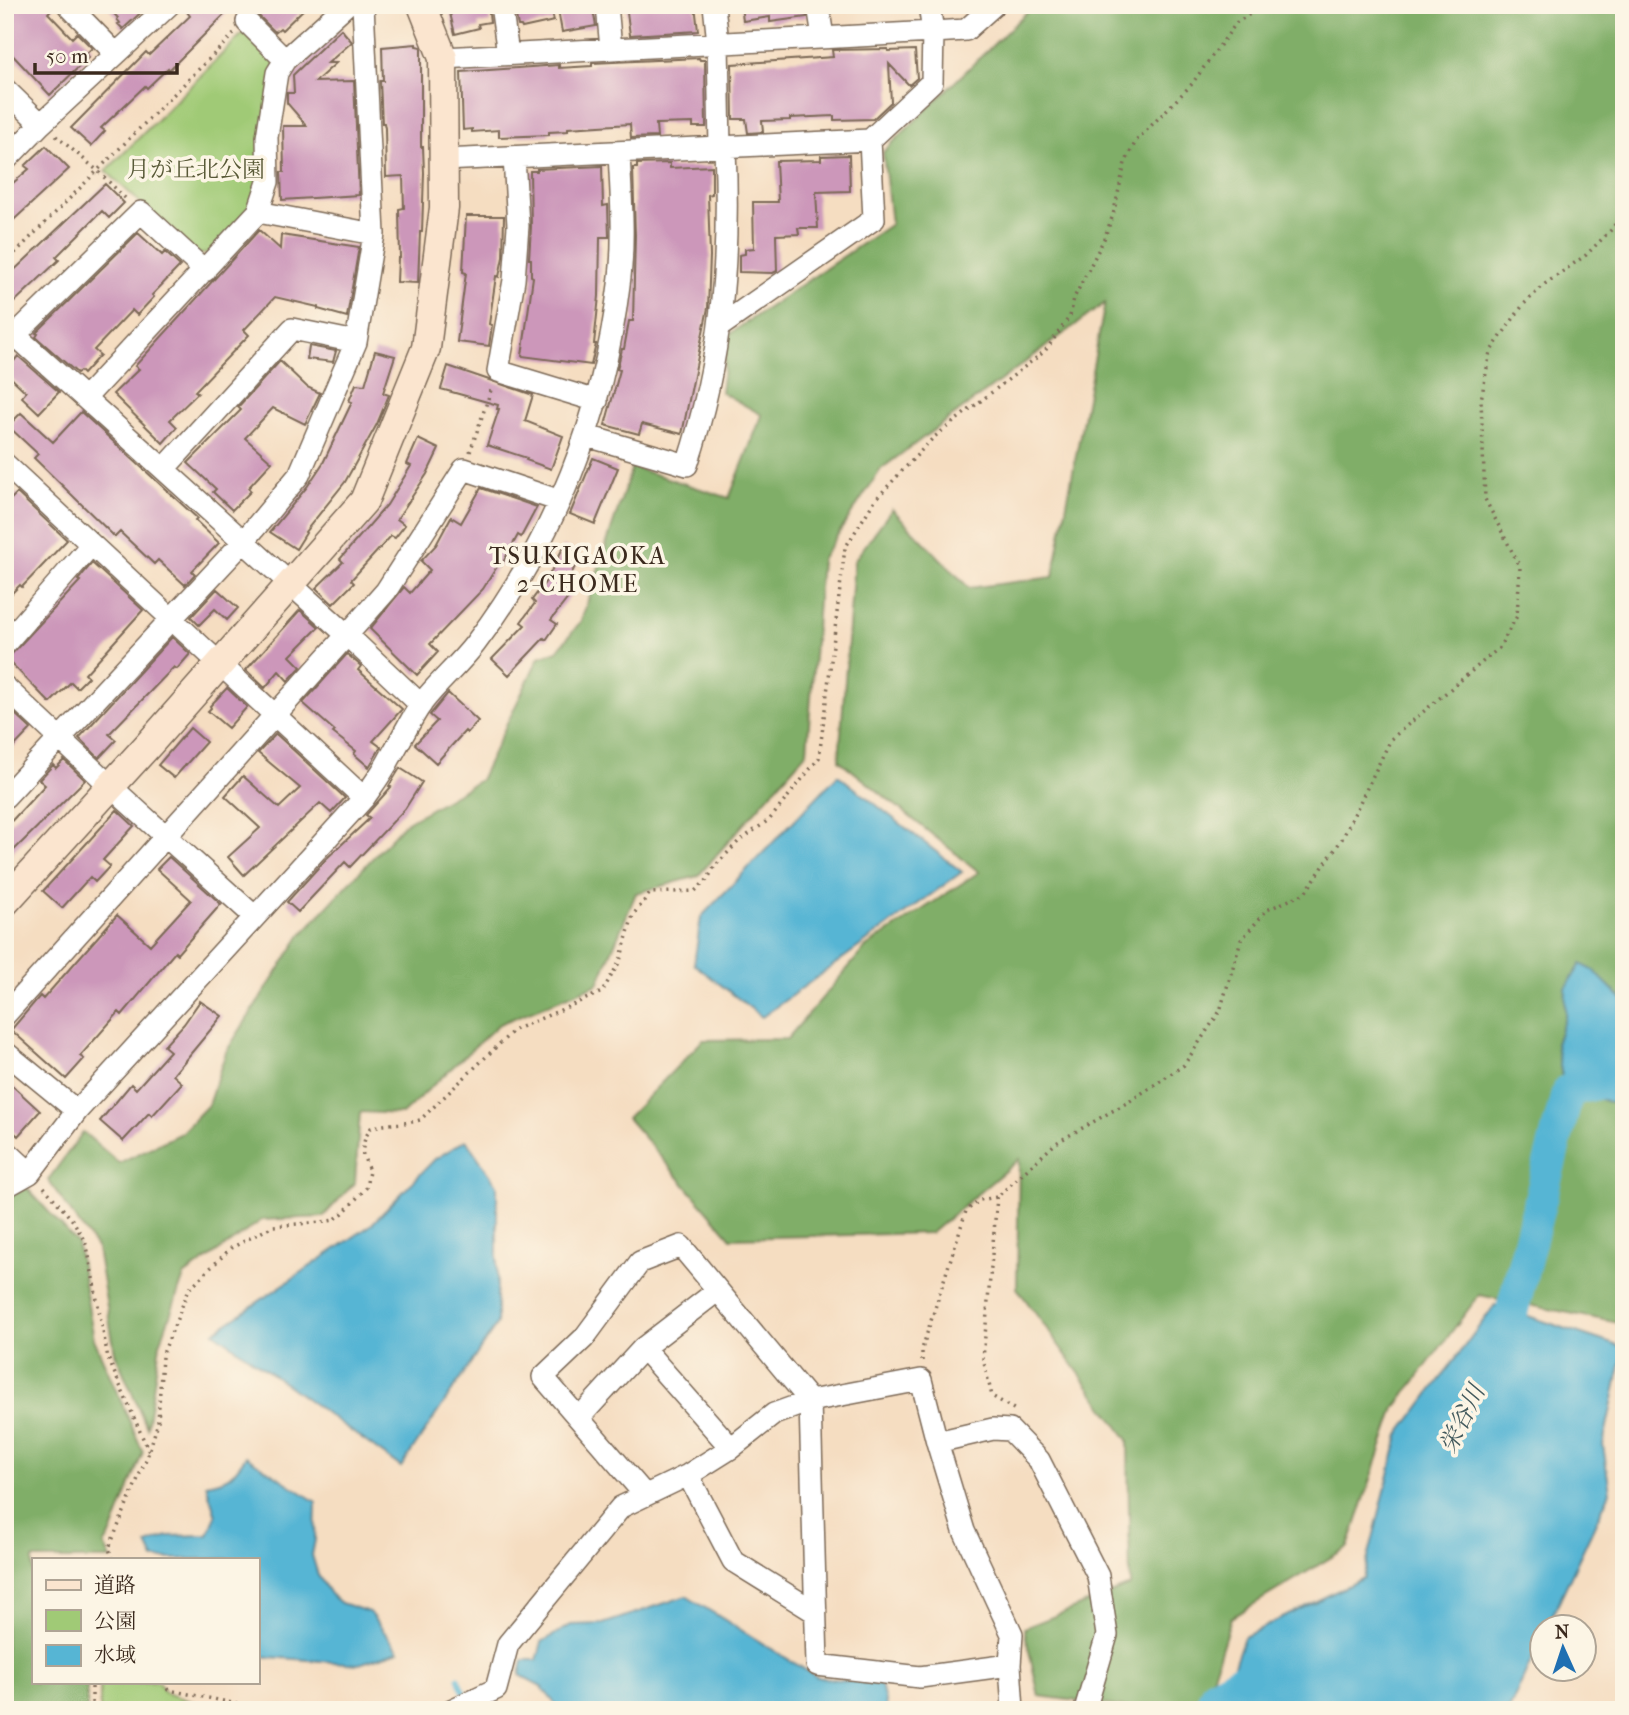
<svg xmlns="http://www.w3.org/2000/svg" width="1629" height="1715" font-family="'IM FELL French Canon','Noto Serif JP',serif">
<style>
.green{fill:#a0ca76;stroke:#6e7a4a;stroke-width:2}
.forest{fill:#80ae67;stroke:#5e6c42;stroke-width:2}
.water{fill:#56b5d4;stroke:#487079;stroke-width:2}
.lines{fill:none;stroke-linecap:round;stroke-linejoin:round}
.stream{stroke:#56b5d4;stroke-width:5}
.river{stroke:#56b5d4;stroke-width:33}
.building{fill:#cc97ba}
.street-casing{stroke:#7c6957;stroke-width:24}
.secondary-casing{stroke:#7c6957;stroke-width:31}
.path{stroke:#7c6957;stroke-width:3.5;stroke-dasharray:2 5;stroke-linecap:butt}
.street{stroke:#fff;stroke-width:21}
.secondary{stroke:#fbe5cf;stroke-width:28}
.labels{text-anchor:middle;stroke-width:7;stroke-linejoin:round;paint-order:stroke}
.park-label{font-size:23px;fill:#595a38;stroke:#fcf5e5}
.neighbourhood-label{font-size:24px;letter-spacing:2px;fill:#3b2a1e;stroke:#fcf5e5}
.water-label{font-size:24px;font-style:italic;fill:#445b5e;stroke:#fcf5e5}
</style>
<rect width="100%" height="100%" fill="#fcf5e5"/>
<filter id="ink" filterUnits="userSpaceOnUse"><feTurbulence type="fractalNoise" baseFrequency=".0143" numOctaves="2"/><feDisplacementMap in="SourceGraphic" scale="14" xChannelSelector="R" yChannelSelector="G"/><feConvolveMatrix kernelMatrix="1 2 1 2 8 2 1 2 1" color-interpolation-filters="sRGB"/></filter>
<filter id="wash" filterUnits="userSpaceOnUse"><feTurbulence type="fractalNoise" baseFrequency=".00686" numOctaves="4" result="noise"/><feDisplacementMap in="SourceGraphic" scale="28" xChannelSelector="R" yChannelSelector="G"/><feGaussianBlur stdDeviation="1.57" result="paint"/><feColorMatrix in="noise" values="0 0 0 0 0 0 0 0 0 0 0 0 0 0 0 0 0 1.4 0 .05"/><feComposite in="paint" operator="in"/></filter>
<g filter="url(#wash)">
<rect width="100%" height="100%" fill="#f5ddc1"/>
<!-- green -->
<path class="green" d="M252 24 285 60 260 182 250 209 212 253 196 255 106 171Z
M100 1682H159L165 1693 194 1702 195 1710H100Z"/>
<!-- forest -->
<path class="forest" d="M1034 5H1624V1001L1566 988 1565 1017 1556 1044 1564 1087 1624 1107V1324L1479 1295 1395 1408 1348 1547 1231 1618 1202 1710H1144L1039 1696 1024 1628 1130 1586 1128 1440 1017 1288 1019 1159 931 1233 731 1238 627 1118 703 1040 787 1039 866 947 979 872 839 760 854 561 892 509 969 588 1053 577 1105 303 881 469 821 560 807 752 698 876 636 893 598 984 499 1024 402 1114 360 1112 355 1182 323 1217 262 1220 184 1276 160 1344 147 1428 115 1353 97 1249 48 1180 83 1132 119 1163 181 1133 208 1105 226 1052 301 935 404 824 480 780 539 657 557 651 581 621 632 467 729 498 762 415 721 392 728 335 891 224 883 152Z
M27 1188 77 1243 94 1339 143 1452 111 1534 104 1545 111 1559H33V1682H87V1710H5V1198Z"/>
<!-- water -->
<path class="water" d="M838 775 962 872 762 1017 694 964 701 917Z
M1581 964 1593 970 1624 1001V1107L1564 1087 1556 1044 1565 1017 1566 988Z
M466 1140 497 1185V1324L401 1467 214 1332 371 1225 435 1159Z
M1495 1305 1624 1348 1603 1445 1610 1492 1547 1627 1542 1628 1541 1639 1509 1710H1290L1225 1690 1244 1637 1363 1578 1399 1435Z
M246 1456 316 1502 315 1540 312 1555 318 1575 330 1594 341 1603 369 1612 399 1651 359 1664 257 1656V1559H154L147 1544 168 1536 208 1535 216 1516 206 1484C230 1480 232 1476 246 1456Z
M686 1596 817 1677 881 1685 887 1710H560L541 1686 520 1675 523 1660H537L542 1642 571 1625 603 1624Z"/>
<g class="lines">
<!-- stream -->
<path class="stream" d="M458 1678 466 1698"/>
<!-- river -->
<path class="river" d="M1494 1353 1509 1323 1568 1091 1624 1076
M1209 1710 1216 1694 1264 1667"/>
</g>
<g id="blocks">
<!-- building -->
<path class="building" d="M5 5H55L48 13 72 38 77 33 92 48 86 54 89 57 50 95 5 47Z
M106 5H149L123 29 118 24 120 23 117 19 118 18Z
M182 5H234L169 70 168 68 147 88 145 86 101 128 105 131 91 146 71 128 146 52 149 55 190 16Z
M242 5H308L282 30 280 28 275 32 256 13 245 9Z
M468 5H488L490 22 478 24 479 28 455 34 449 9Z
M514 5H550L554 21 522 28 521 26H518Z
M592 5 596 26 562 32 558 10Z
M626 5H695L698 31 630 35Z
M741 5H805L807 17 770 22V17L743 21Z
M341 29 352 42 328 63H336L315 82 354 81 359 195 282 200 281 172H284L283 126H307L287 103V93H294L293 75Z
M416 44V46L421 47V147H423L424 173 422 232H420L418 283 397 282 398 258H400L399 209 404 208 403 176 386 177 385 128 384 123H382L380 81H383L382 47Z
M888 49V51L915 50 917 78 909 85 889 64 891 102 873 119 834 120V116L790 118V120L762 121 763 132 748 133 746 119H733L732 64 833 57 832 50Z
M699 58 700 60H705L706 127H693V123L656 124 657 137 631 138 630 124 568 128V131L549 132V135L499 137V130L472 132V129L463 130 461 72 559 65V68L592 66V63Z
M46 146 69 169 5 228V190L29 169 25 166Z
M849 155 850 191 816 192 818 228H798L799 234 776 235 777 271 773 273 739 272V255L745 254V249L754 248 753 202H778L776 161 821 160V156Z
M670 163V168L712 166V194L708 195 710 256 708 308 682 434 642 424 639 434 605 425 620 370 617 369 622 349H624L629 321H633L635 235 633 168H637V164Z
M602 166 603 206 608 205 609 237H600L599 296 594 344H596L591 365 522 356 533 277 531 276V259H529L531 227 530 171H537V169Z
M105 184 124 203 109 218 102 211 56 257 59 260 5 311V279Z
M466 216H504L503 257 499 277 496 276 489 324 492 325 489 346 457 342 466 273 463 272Z
M259 230 280 249 281 235 359 247 347 317 318 309V307L275 297 244 330 249 335 195 391 198 393 170 420 177 427 163 443 113 394 139 369 135 366Z
M138 233 162 255 165 252 180 266 152 295 154 297 137 315 132 310 94 350 100 355 83 374 80 371 77 373 36 337 38 334 36 333Z
M309 346 336 351 333 362 307 359Z
M375 351 395 356 383 393 389 395 377 424 345 482 305 532 306 533 296 549 270 532 307 487 323 463 352 402 349 401 356 384 365 385Z
M18 356 59 392 39 413 22 397 26 392 5 372Z
M280 361 307 387 320 393 305 424 273 408 245 438 272 462 248 488 251 491 232 510 213 492 216 489 188 463 241 410 238 407Z
M448 366 533 395 525 421 563 436 551 469 526 460 527 458 487 445 499 409H497L498 405 441 389Z
M81 412 197 518 195 520 219 543 192 571 195 574 185 585 158 560 154 564 120 532 115 537 34 458 38 454 8 426 21 413 53 442Z
M418 439 439 449 427 474 397 519 405 525 395 538 391 536 351 580 354 583 333 604 316 588 343 562 340 559 387 505 411 466 407 464Z
M593 458 618 468 595 524 570 514Z
M481 488 537 507 521 537 518 535 501 566 498 565 483 589 430 644 438 652 417 675 370 629 404 587 410 593 430 570 421 561 436 545 451 517 461 523Z
M17 493 67 540 22 587 20 585 5 600V505Z
M564 546 581 555 564 588 572 593 551 620 557 624 546 640 544 638 509 675 492 659 525 625 521 622 535 603 532 600 546 581Z
M92 563 143 610 85 674 88 677 77 688 71 682 50 703 7 659 80 581 78 580Z
M217 589 238 608 227 620 215 609 199 625 191 617Z
M300 610 319 627 290 656 301 667 288 681 279 671 265 688 246 670Z
M172 637 190 654 177 669 174 667 109 734 116 740 99 758 79 738Z
M347 654 361 666 358 670 402 709 373 741 381 747 369 767 354 754 356 751 333 733 335 731 303 703Z
M227 688 247 707 228 728 208 711 211 708 210 706Z
M448 693 478 721 467 733 465 731 436 763 415 744 437 721 430 715Z
M13 712 31 729 5 756V720Z
M190 728 206 742 174 778 158 765Z
M276 734 345 798 331 813 320 803 244 875 228 857 260 828 225 796 243 776 279 808 300 788 258 753Z
M64 760 85 780 5 859V828L45 785 39 780 53 765 56 768Z
M400 768 422 782 405 809 350 867 345 862 298 912 287 902 326 859 370 818 366 815 391 787 389 786Z
M117 810 134 826 103 860 110 866 95 882 90 877 62 908 43 891Z
M169 857 221 904 177 954 175 952 122 1015 119 1012 80 1056 84 1059 66 1079 11 1030 40 996 43 999 117 915 150 945 191 900 157 869Z
M200 1001 222 1016 173 1075 182 1083 152 1116 149 1113 123 1141 100 1121 131 1084 136 1089 170 1051 164 1046 184 1024Z
M5 1079 40 1111 18 1136 5 1124Z"/>
</g>
</g>
<g filter="url(#ink)">
<use href="#blocks" fill-opacity="0" stroke="#7c6957" stroke-width="2"/>
<g class="lines">
<!-- street casing -->
<g class="street-casing">
<path id="street" d="M68 5 116 54
M346 5 285 60 277 73 267 137 268 182 258 212 374 234
M501 5 508 54
M607 5 611 49
M714 5 718 43 720 148
M818 5 823 37
M247 22 285 60
M443 58 933 32 929 5
M5 89 41 124
M514 157 518 226 514 280 498 371 597 401
M444 160 870 140 932 82 933 32 966 30 994 5
M5 161 41 124 169 5
M719 327 874 219 870 140
M15 335 347 635 386 591 464 469 560 501
M6 344 141 212 205 271
M85 398 258 212
M587 436 687 465C722 359 730 260 725 148
M5 464 364 798
M164 469 292 329 356 342
M5 644 91 545
M5 687 120 795 255 917
M5 797 244 541 299 475 356 342 374 234 363 5
M5 1015 347 635 421 705
M5 1052 77 1111 364 798C373 785 383 772 390 758 401 740 410 720 422 703 438 682 459 665 475 644 555 539 603 416 619 285 625 241 621 196 619 152
M5 1150 30 1173
M5 1187 30 1173 77 1111
M643 1348 731 1448
M579 1418 643 1348 717 1291
M937 1442 964 1531 1012 1634 1010 1665 1013 1710
M688 1475 733 1561 815 1612
M645 1495 543 1377 584 1338 640 1262 681 1246 810 1401 817 1665 920 1677 1010 1665
M451 1710 496 1689 508 1644 621 1507 688 1475 731 1448 774 1414 810 1401 921 1380 937 1442 993 1429 1010 1430 1039 1460 1098 1576 1107 1635 1085 1710"/>
</g>
<!-- secondary casing -->
<g class="secondary-casing">
<path id="secondary" d="M5 902 150 743 364 501 426 348 444 208 443 58 422 5"/>
</g>
<!-- path -->
<path class="path" d="M56 136 98 171 126 199
M5 263 234 34
M470 452 491 390
M44 1187 74 1222 87 1246 108 1358 149 1452
M997 1197 983 1359 992 1396 1017 1411
M922 1361V1349L966 1211 980 1200 997 1197 1056 1143 1130 1101 1184 1065 1220 1011 1241 940 1267 910 1305 893 1342 839 1391 739 1499 648 1517 616 1520 567 1485 499 1481 400 1490 352 1523 305 1545 284 1586 255 1613 228 1624 208
M112 1559 109 1548 149 1452 158 1422 162 1356 189 1289 231 1248 273 1226 322 1222 334 1220 343 1213 366 1188 369 1171 362 1152 365 1138 371 1128C388 1122 404 1125 420 1120L514 1030 602 992 620 961 633 915 650 893 695 891 707 880 715 866 738 842 770 819 819 758 845 548 875 500 933 438 1045 351 1070 316 1074 298 1104 239 1113 215 1125 163 1136 141 1191 85 1237 22 1265 5
M165 1682 169 1690 267 1710
M92 1710V1682"/>
<!-- street -->
<use href="#street" class="street"/>
<!-- secondary -->
<use href="#secondary" class="secondary"/>
</g>
</g>
<g class="labels">
<!-- park labels -->
<g class="park-label">
<text x="196" y="177">月が丘北公園</text>
</g>
<!-- neighbourhood labels -->
<g class="neighbourhood-label">
<text x="578" y="564">TSUKIGAOKA<tspan x="578" dy="28">2-CHOME</tspan></text>
</g>
<!-- water labels -->
<g class="water-label">
<text transform="translate(1462 1419) rotate(-64)" y="8">栄谷川</text>
</g>
</g>
<!-- margin -->
<rect width="1629" height="1715" fill="none" stroke="#fcf5e5" stroke-width="28"/>
<!-- legend -->
<rect x="32" y="1558" width="228" height="126" fill="#fcf5e5" stroke="#afa495" stroke-width="2"/>
<rect x="46" y="1580" width="35" height="10" fill="#fbe5cf" stroke="#afa495" stroke-width="2"/>
<text x="94" y="1592" font-size="21" fill="#3b2a1e">道路</text>
<rect x="46" y="1610" width="35" height="21" fill="#a0ca76" stroke="#afa495" stroke-width="2"/>
<text x="94" y="1628" font-size="21" fill="#3b2a1e">公園</text>
<rect x="46" y="1645" width="35" height="21" fill="#56b5d4" stroke="#afa495" stroke-width="2"/>
<text x="94" y="1662" font-size="21" fill="#3b2a1e">水域</text>
<!-- north arrow -->
<g transform="translate(1563 1648) rotate(357)"><circle r="33" fill="#fcf5e5" stroke="#afa495" stroke-width="2"/>
<path d="M0-5L12 26L0 18L-12 26Z" fill="#1f6fb2"/>
<text y="-10" font-size="19" font-weight="bold" text-anchor="middle" fill="#3b2a1e">N</text>
</g>
<!-- scale -->
<path d="M35 63v10h142v-10" fill="none" stroke="#3b2a1e" stroke-width="3.5"/>
<text x="46" y="63" font-size="21" fill="#3b2a1e" stroke="#fcf5e5" stroke-width="5" paint-order="stroke">50 m</text>
</svg>
